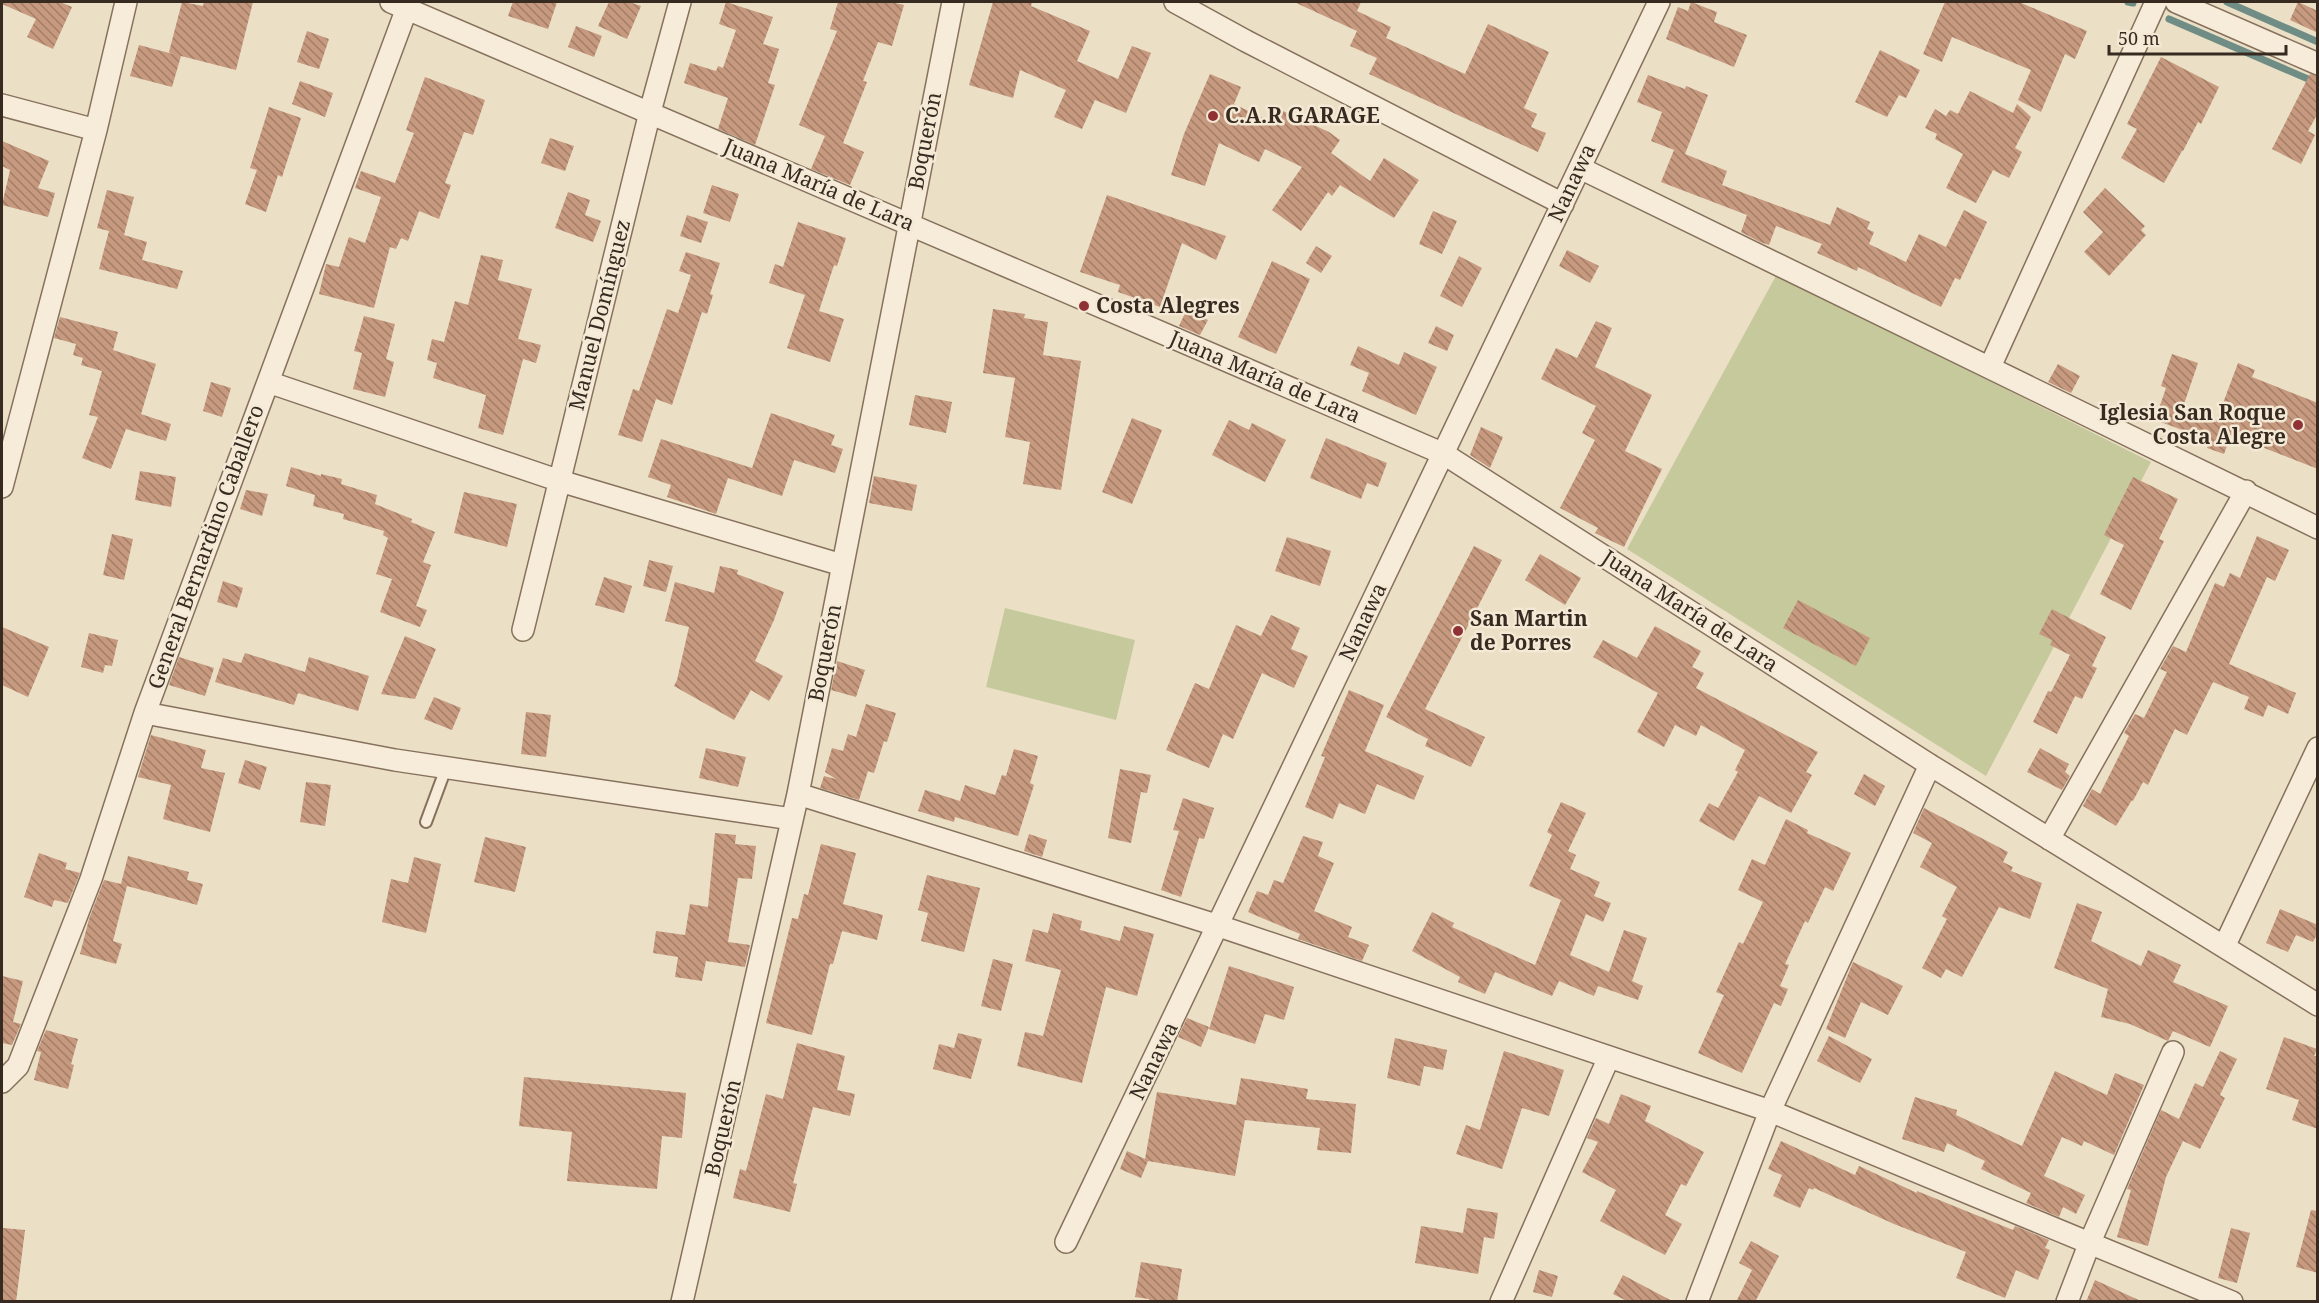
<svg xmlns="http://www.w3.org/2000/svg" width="2319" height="1303" font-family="'Noto Serif',serif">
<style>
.grass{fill:#c5c99b}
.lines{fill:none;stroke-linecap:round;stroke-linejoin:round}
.stream{stroke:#6f8d84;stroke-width:7}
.building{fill:url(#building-back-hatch)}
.lane-casing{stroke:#86715d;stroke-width:14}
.street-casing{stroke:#86715d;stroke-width:24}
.lane{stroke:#f7ecd9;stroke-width:10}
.street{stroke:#f7ecd9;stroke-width:21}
.poi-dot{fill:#903136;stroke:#f3e9d5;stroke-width:2}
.labels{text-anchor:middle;stroke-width:5;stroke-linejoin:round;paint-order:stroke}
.poi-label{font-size:21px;font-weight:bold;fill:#372a20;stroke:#f3e9d5;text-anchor:start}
.street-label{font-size:21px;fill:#372a20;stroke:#f3e9d5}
</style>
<defs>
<pattern id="building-back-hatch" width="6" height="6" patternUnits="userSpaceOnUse" patternTransform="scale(1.5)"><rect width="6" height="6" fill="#c79a7f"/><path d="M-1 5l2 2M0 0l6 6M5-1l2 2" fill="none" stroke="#a27e68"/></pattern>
</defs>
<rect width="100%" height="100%" fill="#ebdfc6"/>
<!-- grass -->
<path class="grass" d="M1777 274 2151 462 1986 776 1627 549Z
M1005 608 1135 640 1116 720 986 687Z"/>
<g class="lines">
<!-- stream -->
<path class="stream" d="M2128 2 2133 3
M2227 2 2318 42
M2169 19 2315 82"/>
</g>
<!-- building -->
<path class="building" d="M2 2H60L72 7 53 49 27 37 36 19 2 4Z
M182 2 203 6 204 2H253L236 70 181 56 172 87 130 76 139 45 173 54 169 52Z
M513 2H557L548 29 508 16Z
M609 2H629L641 6 627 39 598 26Z
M726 2 773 17 763 44 779 49 768 83 775 85 755 145 718 129 728 98 684 83 690 63 716 71 718 66 723 68 736 30 719 24Z
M838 2H891L904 5 892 46 878 42 863 81 867 82 843 143 864 152 850 185 811 169 825 136 799 125 837 31 830 29Z
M993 2H1032L1031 6 1090 31 1077 61 1118 79 1132 46 1151 53 1126 113 1095 100 1082 129 1054 117 1066 90 1020 70 1013 98 969 85Z
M1294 2H1361L1357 11 1391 27 1386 38 1465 74 1488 24 1549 52 1524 108 1537 114 1531 127 1546 133 1538 152 1369 74 1377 58 1350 46 1357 31Z
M1691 2 1717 12 1714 22 1747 35 1734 67 1666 39 1678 7 1688 11Z
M1945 2H2019L2087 31 2075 59 2065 54 2041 112 2018 100 2031 70 1952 37 1942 62 1923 54Z
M2298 2 2318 11V33L2290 20Z
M576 26 602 36 594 57 568 47Z
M307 31 329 39 319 69 297 62Z
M1880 50 1920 70 1906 98 1899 95 1887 117 1855 102Z
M2161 57 2219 87 2201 124 2198 122 2183 151H2182L2164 183 2121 158 2137 129 2127 124Z
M1210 74 1241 87 1234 104 1277 125 1283 111 1329 132 1340 140 1331 153 1370 181 1384 158 1419 180 1394 218 1340 185 1332 196 1328 192 1301 231 1272 210 1302 167 1265 149 1259 162 1219 143 1205 186 1171 175 1184 134Z
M2310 74 2318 76V113L2308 131 2315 135 2301 164 2272 149Z
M1648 75 1685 89 1686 86 1708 95 1685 154 1727 171 1722 185 1830 225 1837 207 1870 222 1867 229 1874 232 1869 244 1906 262 1919 234 1946 247 1964 210 1987 222 1960 280 1955 278 1941 307 1858 267 1857 271 1817 253 1822 244 1776 226 1769 245 1760 242 1741 232 1747 215 1661 182 1674 150 1682 153 1651 141 1662 112 1637 102Z
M425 77 485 100 473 135 464 132 445 183 451 185 439 219 419 211 408 241 401 238 396 249 390 247 374 308 319 294 326 264 339 267 349 237 365 243 381 197 355 188 361 171 395 183 414 133 406 130Z
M300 81 333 93 325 117 292 104Z
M1970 91 2013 113 2017 104 2031 117 2015 148 2022 152 2009 178 1993 170 1976 203 1946 188 1963 154 1935 139 1937 134 1925 128 1935 109 1946 116 1950 110 1958 114Z
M269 107 301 118 282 177 278 175 266 212 245 204 257 170 250 168Z
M550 138 574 146 565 171 541 163Z
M2 141 49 161 38 188 55 193 48 217 2 205 10 170 2 166Z
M712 185 739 194 730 222 703 213Z
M2105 188 2145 226 2141 230 2146 235 2109 276 2084 252 2103 232 2083 212Z
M107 190 134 197 124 235 147 242 142 260 183 271 177 289 99 269 109 231 97 228Z
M568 192 590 200 585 215 601 221 593 242 555 228Z
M1107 195 1226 236 1216 260 1182 243 1160 307 1118 292 1120 285 1080 272Z
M1433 211 1457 221 1442 254 1419 244Z
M687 215 708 222 701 243 680 236Z
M798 222 846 238 837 266 834 265 819 311 844 319 830 362 787 348 805 295 769 283 775 264 783 267Z
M1316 246 1332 256 1321 273 1306 263Z
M1567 250 1599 266 1590 283 1559 266Z
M686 252 720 263 710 294 713 295 707 314 702 312 672 405 656 399 642 442 618 435 633 389 639 391 667 309 678 313 691 275 679 271Z
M481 255 503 260 498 280 532 289 518 339 541 345 536 363 523 359 503 435 478 428 486 395 433 378 437 363 427 360 432 339 444 342 455 301 468 305Z
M1459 256 1482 268 1462 307 1440 296Z
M1272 261 1310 279 1276 354 1238 337Z
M993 309 1025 314 1024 318 1048 322 1043 355 1081 361 1061 490 1023 484 1030 442 1005 437 1015 378 983 373Z
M1187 309 1208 320 1200 335 1179 326Z
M364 316 395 324 386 359 394 362 385 397 353 389 362 353 354 351Z
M60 317 118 332 113 350 156 364 141 414 171 424 166 441 126 429 111 469 82 458 98 417 89 415 102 371 81 365 83 358 73 355 76 344 54 338Z
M1596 321 1612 328 1595 367 1652 395 1625 451 1662 469 1624 547 1595 533 1598 528 1560 508 1595 440 1582 433 1596 406 1541 379 1556 348 1577 358Z
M1436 326 1454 335 1447 351 1428 343Z
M1358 346 1399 365 1404 352 1437 367 1416 415 1362 391 1369 373 1350 365Z
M2172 354 2198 363 2182 410 2216 422 2238 363 2255 370 2252 377 2318 403V469L2231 435 2224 454 2207 448 2210 440 2155 420 2166 388 2161 386Z
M2058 364 2080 376 2071 393 2048 382Z
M211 382 231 388 222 417 203 411Z
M915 395 952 402 946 433 909 425Z
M771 413 835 435 831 445 843 449 835 473 794 460 782 496 728 478 716 514 667 497 671 485 648 477 661 439 752 468Z
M1132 418 1162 430 1132 504 1102 492Z
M1229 420 1249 430 1252 423 1286 440 1265 482 1212 455Z
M1481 427 1503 437 1490 468 1470 455Z
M1326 438 1387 463 1378 487 1367 483 1361 499 1310 478Z
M291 467 321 476V474L342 479 341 484 377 495 375 504 412 519 411 522 435 532 423 562 431 565 416 606 427 610 420 627 380 612 392 579 376 574 388 538 383 535 384 531 343 519 344 514 313 506 315 495 286 486Z
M140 471 176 477 171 507 135 500Z
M874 476 917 485 912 511 869 503Z
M2133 477 2178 499 2159 539 2164 541 2131 610 2100 594 2124 545 2104 535Z
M246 490 268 494 262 516 240 509Z
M464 492 517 504 507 547 454 533Z
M112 534 133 539 124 580 103 575Z
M2257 536 2289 550 2275 581 2267 577 2229 664 2296 693 2288 714 2268 705 2263 717 2244 709 2249 697 2213 682 2187 735 2175 729 2148 785 2143 782 2133 801 2132 800 2116 826 2083 806 2092 789 2100 794 2129 736 2124 733 2135 714 2144 718 2167 672 2160 669 2173 646 2186 652 2215 583 2224 587 2230 573 2240 578Z
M1287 537 1331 551 1320 586 1275 571Z
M1474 546 1502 560 1425 709 1485 737 1471 767 1425 746 1428 739 1386 717Z
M1540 554 1581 578 1565 605 1525 580Z
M649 560 673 566 666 592 643 586Z
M720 566 738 570 737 574 784 592 774 620 755 661 783 676 769 701 751 690 734 720 674 686 677 680 689 627 665 621 675 582 714 593Z
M604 577 632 586 624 613 595 605Z
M223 581 243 588 237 608 217 602Z
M1798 600 1870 638 1856 666 1783 628Z
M2052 609 2106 637 2092 666 2097 668 2082 699 2075 696 2057 734 2033 722 2048 691 2051 692 2070 655 2050 645 2052 640 2039 634Z
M1271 615 1300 628 1291 649 1308 656 1294 688 1262 673 1233 739 1223 734 1209 768 1166 750 1195 683 1209 689 1236 625 1261 636Z
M1655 626 1701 651 1692 667 1704 673 1696 688 1818 752 1806 772 1812 775 1791 813 1759 796 1734 841 1699 821 1709 803 1718 808 1738 772 1735 770 1745 750 1701 725 1696 736 1675 725 1664 747 1637 732 1658 693 1593 657 1603 640 1637 658Z
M2 627 49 647 28 697 2 685Z
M89 633 118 640 112 666 105 665 103 673 81 667Z
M405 636 436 649 415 699 381 694Z
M245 653 305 672 309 657 369 676 358 711 298 693 294 705 215 682 223 658 241 663Z
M179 657 214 668 205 696 169 685Z
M837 661 865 670 856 697 831 690Z
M1349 690 1384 705 1365 751 1424 776 1414 800 1377 784 1365 814 1339 803 1333 819 1305 807 1325 757 1321 756Z
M434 697 461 708 452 730 424 719Z
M866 704 896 713 887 742 884 741 874 773 868 771 859 800 820 788 824 776 836 779 825 772 832 748 843 751 848 734 856 737Z
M526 712 551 715 546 757 521 754Z
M151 735 206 750 201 768 225 773 210 832 163 819 171 785 138 777Z
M706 748 746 757 738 787 699 778Z
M2040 748 2069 764 2065 772 2070 776 2062 790 2027 772Z
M1014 749 1038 756 1030 783 1034 785 1018 836 955 817 954 822 918 811 925 790 960 801 965 785 995 795 1002 775 1006 776Z
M245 760 267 767 260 790 238 783Z
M1120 769 1151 775 1147 793 1141 792 1131 843 1108 838Z
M1864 774 1885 786 1875 806 1854 794Z
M306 782 331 785 325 826 300 822Z
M1183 798 1214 808 1204 839 1199 838 1181 897 1161 890 1179 831 1173 830Z
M1561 802 1586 813 1568 851 1576 855 1570 869 1600 882 1594 896 1611 903 1603 922 1586 914 1570 955 1609 972 1624 930 1647 938 1632 981 1643 986 1638 1000 1598 986 1594 996 1559 981 1552 996 1495 972 1485 994 1458 982 1460 977 1412 951 1432 912 1454 923 1452 927 1535 965 1561 900 1529 886 1552 835 1547 832Z
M1924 808 2008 852 2003 862 2013 867 2011 871 2042 883 2030 919 1999 907 1962 977 1946 969 1941 978 1922 968 1947 919 1942 916 1957 887 1920 867 1932 843 1913 833Z
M1786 819 1808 830 1807 833 1851 853 1833 891 1825 887 1808 923 1805 921 1785 964 1789 965 1780 986 1788 989 1781 1006 1774 1003 1742 1073 1698 1053 1724 995 1716 992 1739 942 1743 944 1763 902 1738 890 1752 859 1765 865Z
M715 833 736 835 735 844 756 846 752 879 738 878 728 942 750 945 745 967 706 961 702 981 675 977 678 957 653 953 656 931 685 935 690 904 708 907Z
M1029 834 1047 840 1042 857 1024 851Z
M1303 836 1323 842 1318 856 1334 863 1314 911 1352 927 1348 937 1369 945 1362 961 1298 939 1300 934 1248 912 1257 891 1268 895 1274 880 1283 883Z
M485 837 526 847 515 892 474 882Z
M821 844 856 853 843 904 883 915 877 940 842 931 833 964H830L812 1035 766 1023 792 918 798 919 804 894 808 895Z
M39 853 67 863 65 869 80 873 68 903 54 900 52 907 24 897Z
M128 856 189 872 187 880 203 884 197 905 127 886 113 941 122 944 116 964 80 954 89 919 104 880 121 884Z
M414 857 441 864 426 933 382 922 391 879 408 883Z
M927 875 980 888 964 952 921 941 928 913 918 910Z
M2077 903 2102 912 2091 941 2141 966 2148 950 2181 965 2173 982 2228 1006 2210 1047 2173 1031 2168 1041 2130 1024 2101 1017 2108 989 2054 968Z
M2280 909 2318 925V932L2313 942 2296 935 2288 952 2266 943Z
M1053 913 1082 921 1080 930 1120 941 1124 926 1154 934 1137 996 1106 987 1082 1083 1017 1066 1025 1032 1043 1036 1061 970 1025 961 1033 929 1048 933Z
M993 959 1013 964 1001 1011 981 1006Z
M1853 962 1903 986 1888 1015 1861 1002 1845 1038 1826 1029Z
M1229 966 1294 987 1284 1020 1265 1014 1255 1044 1209 1029Z
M2 976 23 981 13 1022 21 1024 12 1045 2 1043Z
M1187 1018 1209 1027 1201 1047 1178 1037Z
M46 1030 78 1039 71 1064 74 1065 68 1089 34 1080 41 1052 37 1051Z
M958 1033 982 1039 971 1079 933 1069 939 1044 954 1048Z
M1829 1036 1872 1059 1860 1083 1817 1061Z
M2284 1037 2317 1049 2314 1056H2318V1129L2292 1120 2299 1100 2266 1089Z
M1395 1038 1447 1050 1443 1070 1424 1066 1420 1086 1387 1078Z
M797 1043 845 1056 837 1090 855 1094 850 1116 813 1107 793 1183 797 1184 790 1212 733 1198 740 1169 746 1171 766 1094 783 1099Z
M1504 1051 1564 1070 1549 1116 1522 1108 1502 1169 1456 1154 1466 1125 1480 1130Z
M2220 1051 2237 1059 2220 1095 2225 1098 2200 1149 2183 1141 2166 1177 2148 1246 2117 1237 2131 1190 2127 1189 2161 1110 2179 1119 2195 1083 2203 1087Z
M2055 1071 2107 1095 2115 1073 2144 1085 2114 1155 2084 1141 2082 1146 2062 1137 2044 1176 2085 1195 2076 1214 2063 1207 2059 1217 2026 1203 2031 1193 1981 1169 1985 1161 1947 1143 1944 1152 1902 1139 1915 1097 1957 1110 1956 1115 2022 1146Z
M524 1077 686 1093 682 1138 662 1136 657 1189 567 1181 572 1132 519 1126Z
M1241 1078 1308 1089 1306 1099 1356 1104 1351 1153 1317 1150 1320 1128 1245 1120 1235 1176 1148 1161 1141 1178 1120 1169 1127 1151 1145 1159 1157 1092 1236 1105Z
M1621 1094 1651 1106 1645 1121 1704 1152 1686 1186 1681 1184 1665 1215 1682 1224 1665 1255 1600 1221 1616 1190 1582 1172 1598 1142 1587 1138 1596 1118 1609 1124Z
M1781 1141 1855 1175 1859 1166 1917 1193V1191L2013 1230 2015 1226 2049 1240 2045 1248 2050 1250 2038 1280 2016 1270 2005 1298 1956 1278 1966 1252 1894 1224 1814 1188 1813 1190 1809 1188 1800 1208 1773 1196 1782 1175 1768 1169Z
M1467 1208 1498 1213 1494 1239 1484 1237 1478 1274 1415 1263 1421 1226 1463 1233Z
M2311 1210 2318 1211V1273L2296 1267Z
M3 1228 25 1230 16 1302H2Z
M2231 1228 2250 1233 2237 1283 2218 1278Z
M1751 1241 1779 1256 1755 1302H1736L1752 1270 1739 1263Z
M1141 1262 1182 1269 1177 1302H1149V1299L1135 1297Z
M1539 1270 1558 1276 1552 1297 1533 1292Z
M1623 1275 1674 1302H1629L1613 1294Z
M2095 1280 2143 1302H2086Z"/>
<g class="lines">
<!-- lane casing -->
<g class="lane-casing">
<path id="lane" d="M426 822 446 768"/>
</g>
<!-- street casing -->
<g class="street-casing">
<path id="street" d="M391 2 1444 454 1930 765 2318 1005
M1175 2 1246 41 1563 204
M2176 2 2318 64
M2 105 96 130
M1580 168 2318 528
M1990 367 2156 2
M268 382 560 481 842 565
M2 487 96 130 126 2
M523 630 650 112 680 2
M145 713 395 760 792 819
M798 794 1219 926 1770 1111 2232 1302
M2049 839 2246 491
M2224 947 2318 748
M2 1082 18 1066 91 879 145 713 407 8
M1066 1242 1659 2
M682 1302 798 794 953 2
M1501 1302 1609 1057
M1697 1302 1770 1111 1930 765
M2067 1302 2090 1242 2173 1052"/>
</g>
<!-- lane -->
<use href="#lane" class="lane"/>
<!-- street -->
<use href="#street" class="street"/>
</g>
<!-- markers -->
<g class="poi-dot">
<circle cx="1213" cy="116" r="6"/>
<circle cx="1084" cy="306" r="6"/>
<circle cx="2298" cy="425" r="6"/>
<circle cx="1458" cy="631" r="6"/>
</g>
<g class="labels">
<!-- poi labels -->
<g class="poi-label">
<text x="1225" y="123">C.A.R GARAGE</text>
<text x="1096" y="313">Costa Alegres</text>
<text x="2286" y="420" text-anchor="end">Iglesia San Roque<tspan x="2286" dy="24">Costa Alegre</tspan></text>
<text x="1470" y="626">San Martin<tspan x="1470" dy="24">de Porres</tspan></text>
</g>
<!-- street labels -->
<g class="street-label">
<text transform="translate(925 141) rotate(-79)" y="7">Boquerón</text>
<text transform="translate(1572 183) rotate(-65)" y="7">Nanawa</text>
<text transform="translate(819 185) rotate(23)" y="7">Juana María de Lara</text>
<text transform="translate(600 315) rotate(-76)" y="7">Manuel Domínguez</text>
<text transform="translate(1265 377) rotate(23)" y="7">Juana María de Lara</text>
<text transform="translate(206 547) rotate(-70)" y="7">General Bernardino Caballero</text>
<text transform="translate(1690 611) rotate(33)" y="7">Juana María de Lara</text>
<text transform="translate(1363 622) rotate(-65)" y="7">Nanawa</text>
<text transform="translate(825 653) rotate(-79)" y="7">Boquerón</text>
<text transform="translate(1154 1061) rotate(-64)" y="7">Nanawa</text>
<text transform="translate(723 1128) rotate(-77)" y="7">Boquerón</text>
</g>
</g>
<!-- border -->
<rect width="2319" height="1303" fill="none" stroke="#372a20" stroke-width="6"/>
<!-- scale -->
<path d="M2109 45v9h177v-9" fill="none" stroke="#372a20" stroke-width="3"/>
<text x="2118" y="45" font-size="18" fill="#372a20" stroke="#f3e9d5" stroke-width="4.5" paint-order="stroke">50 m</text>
</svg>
